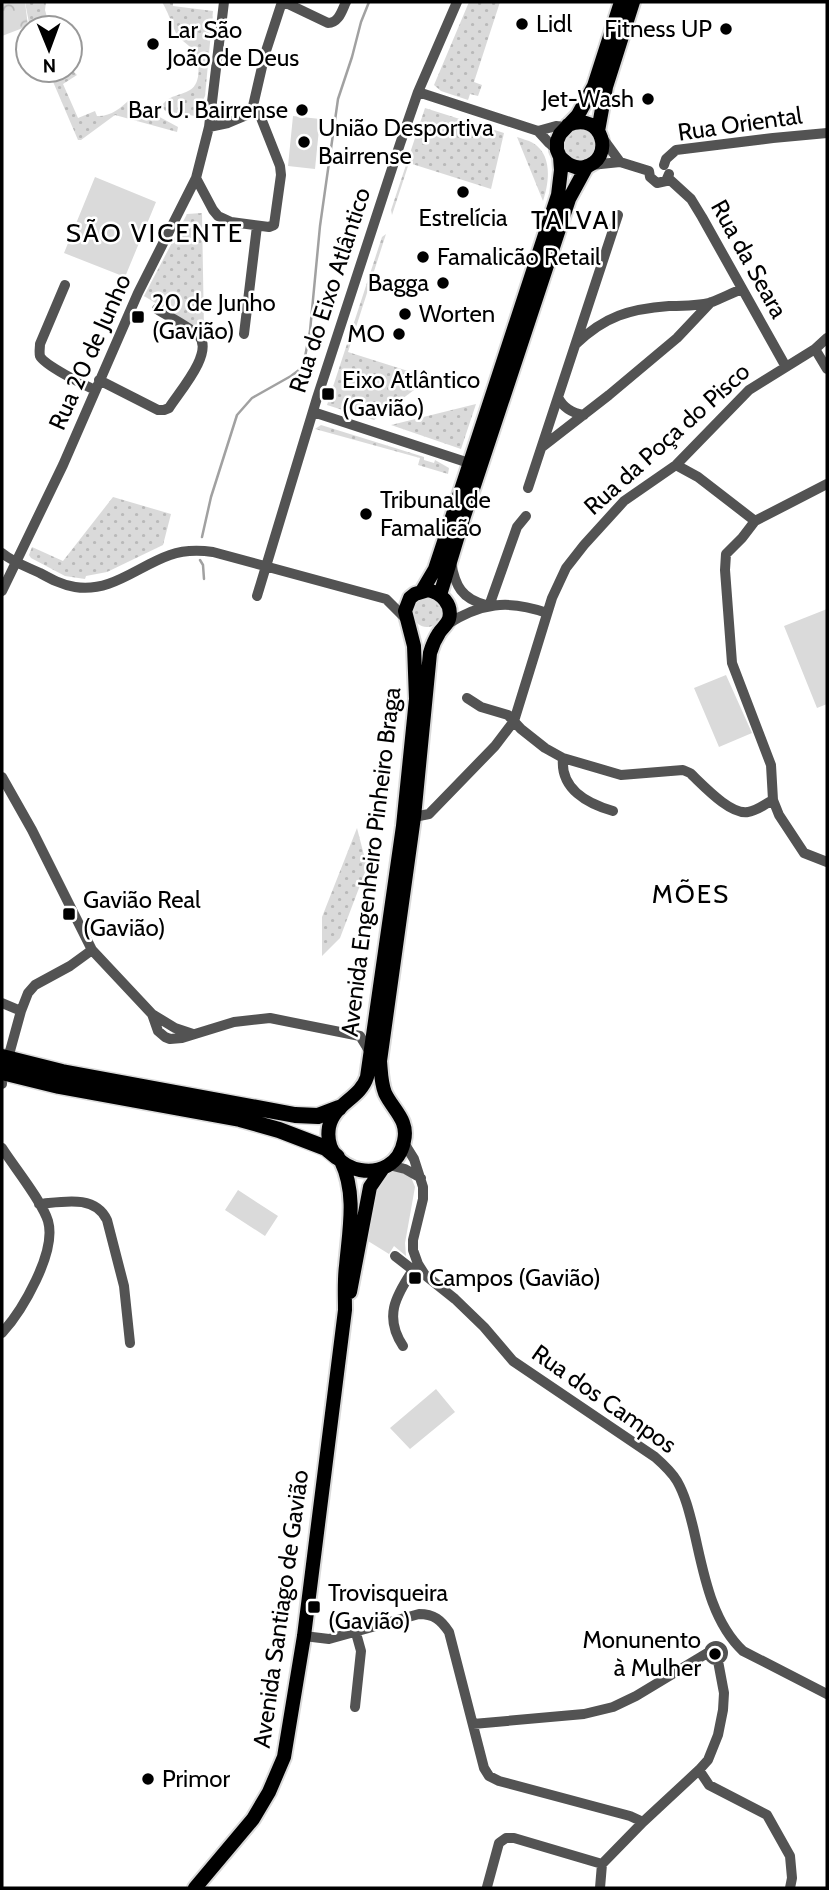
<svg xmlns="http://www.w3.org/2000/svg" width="829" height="1890" font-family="Cabin,sans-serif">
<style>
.grass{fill:url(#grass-dots)}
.forest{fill:url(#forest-crowns)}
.garden{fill:#dadada}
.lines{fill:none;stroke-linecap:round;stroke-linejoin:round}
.stream{stroke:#a1a1a1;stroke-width:2.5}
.major-casing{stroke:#dbdbdb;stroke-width:18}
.highway-casing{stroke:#dbdbdb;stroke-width:19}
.minor{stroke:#535353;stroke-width:10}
.major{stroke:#000;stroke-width:14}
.highway{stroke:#000;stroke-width:16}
.poi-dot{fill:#000;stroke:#fff;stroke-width:2.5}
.labels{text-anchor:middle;stroke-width:5;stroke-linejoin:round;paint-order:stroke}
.poi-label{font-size:24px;fill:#000;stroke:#fff;text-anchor:start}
.street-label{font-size:24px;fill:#000;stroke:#fff}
.neighbourhood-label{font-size:26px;letter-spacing:2px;fill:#000;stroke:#fff}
</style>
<defs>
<pattern id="grass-dots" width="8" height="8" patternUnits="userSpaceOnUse" patternTransform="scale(1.75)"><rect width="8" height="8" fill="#dadada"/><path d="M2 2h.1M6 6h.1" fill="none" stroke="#b9b9b9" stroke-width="1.8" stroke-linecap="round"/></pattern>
<pattern id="forest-crowns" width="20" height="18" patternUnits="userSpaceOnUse" patternTransform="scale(1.75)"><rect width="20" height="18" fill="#dadada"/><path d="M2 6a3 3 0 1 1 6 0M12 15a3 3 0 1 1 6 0" fill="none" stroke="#b9b9b9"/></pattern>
</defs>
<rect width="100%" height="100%" fill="#fff"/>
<!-- grass -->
<path class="grass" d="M25 2H46L45 10 50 28H30Z
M162 2H173V6L213 11 205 96 195 116 165 111 162 106C168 95 180 96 190 90 202 83 200 59 192 49 187 43 180 40 176 33 171 22 168 12 162 2Z
M469 2H500L474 82 482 85 478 96 470 94 468 100 441 91 434 85Z
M70 68 77 75 63 84 78 118 95 111 97 116C110 117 121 108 130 99L143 108 178 127 177 132 115 115 81 140H78L48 70H70Z
M425 108 504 133 491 189 409 163 392 215 391 210Z
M565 144a15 15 0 1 1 30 0a15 15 0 1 1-30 0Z
M517 137C522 139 528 140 533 143 553 155 549 183 543 201Z
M202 213 204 332 144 296 187 214Z
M386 234 348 352 430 378 374 420 327 405 382 237Z
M476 404 461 449 391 425Z
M321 425 424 457V460L434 463 435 460 449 468 448 474 418 465 420 458 315 429Z
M113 497 171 514 163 545 107 572 86 576 85 579 65 576 31 558 29 555 32 547 63 561Z
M413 613a14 14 0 1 1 28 0a14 14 0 1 1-28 0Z
M357 828 367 867 340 938 322 956V917Z"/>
<!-- forest -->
<path class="forest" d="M2 2H25L28 26 2 36Z"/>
<!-- garden -->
<path class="garden" d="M293 116 320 119 315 169 288 166Z
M95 177 156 202 125 277 64 253Z
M827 609V704L817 708 784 626Z
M726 675 752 733 719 747 694 688Z
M395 1170 411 1177 415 1187 405 1243 406 1256 394 1246 389 1254 368 1241 376 1186Z
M238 1190 278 1216 265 1236 225 1210Z
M436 1389 455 1412 410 1449 390 1428Z"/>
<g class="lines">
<!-- stream -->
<path class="stream" d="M202 537 211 497 237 415 252 398 291 376 299 370 304 362 310 331 320 226 338 99 352 57 361 22 369 2
M200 560 203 565 204 579"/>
<!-- major casing -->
<g class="major-casing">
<path id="major" d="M598 131 606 87 633 2
M560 157C567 164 574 169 584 167 616 160 603 110 568 125
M428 590C441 593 453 604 449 619 447 625 442 628 439 633 435 639 432 646 430 653L414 817 380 1061C381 1072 381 1083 385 1093 393 1110 409 1120 404 1141 395 1189 321 1175 329 1127 334 1103 360 1099 367 1077L403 826 416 699 414 646 405 611 410 598 415 594Z
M422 591 435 569 558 195 561 170 560 157 557 150V141L560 134 578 115 594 86 621 2
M440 595 463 519 569 199 587 166
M350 1292 370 1187 383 1168
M195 1888 253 1819 269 1792 284 1757 304 1636 345 1310C345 1295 344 1281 346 1266 349 1231 357 1194 341 1161"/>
</g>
<!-- highway casing -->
<g class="highway-casing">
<path id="highway" d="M2 1057 62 1072 295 1115 318 1116 339 1108
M2 1072 59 1086 240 1119 279 1130 326 1148 337 1157"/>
</g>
<!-- minor -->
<path class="minor" d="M284 2 328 23C339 23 342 10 346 2
M418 92 538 131 549 143 557 150
M209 127 228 123 247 115 253 106 265 54 282 2
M538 131 556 126 565 127
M601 136 620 162
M591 165 620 162 649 171
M664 165 666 159 676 150 773 138 827 133
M649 171 650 177 657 183 666 181 669 174
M196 178 213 210 218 216 231 222 269 227 274 225 281 175 280 166 259 113 253 106
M668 178 691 199 702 217 786 367
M65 285 40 344C40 348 39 352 40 356 44 365 84 385 95 390
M244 334 257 226
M576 344C605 316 630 309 669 306 683 306 699 306 712 302 722 298 732 293 742 289
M815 349 827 369
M99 380 158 410H164L169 408C179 392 214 353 199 336 193 329 166 315 157 309
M558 397C563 408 572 413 584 415
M313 412 469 463
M542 447 609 395 677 338 711 302
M676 465 698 477 755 521
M827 484 755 521 742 538 726 554 725 570 732 663 771 765 773 800 779 815 804 853 827 862
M528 488 618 215
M2 553C13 562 27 567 40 573 51 579 62 585 75 587 111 593 138 566 170 555 184 550 198 550 213 552L386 599 405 618
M451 562C455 586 462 599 486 605
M2 591 63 465 138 293 196 178 209 127 224 2
M257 596 317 398 400 144 418 92 457 2
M489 606 517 527 526 516
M446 625C480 603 508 599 547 613
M467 698 481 707 508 715 521 729 545 748 563 758 621 775 683 770 690 773C703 785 730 815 748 812 757 811 765 804 773 800
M563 758C560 789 588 804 613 811
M2 777 32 830 92 950 152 1014 175 1028 193 1034
M414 817 429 814 495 746 514 721 552 598 566 568 584 545 624 501 676 465 749 390 815 349 827 338
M2 1003 21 1011
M152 1014 158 1031 165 1037 170 1039 182 1038 234 1022 270 1018 360 1036 371 1054
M10 1051 21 1011 28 993 35 985 70 966 92 950
M2 1084V1083
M404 1143 414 1159 423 1187V1199L413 1240V1250L418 1264 425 1275 455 1299 484 1327 513 1361 655 1457C663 1464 671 1471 677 1481 685 1495 689 1511 693 1527 703 1569 710 1620 743 1651L827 1694
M2 1148C14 1167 42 1201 48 1221 57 1252 22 1311 2 1333
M389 1165 405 1169 421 1178
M39 1204C62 1202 95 1194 107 1220L124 1286 130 1343
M395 1256 413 1270 418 1272
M403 1346C384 1317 395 1297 413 1270
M304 1636 329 1639 419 1614C434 1614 441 1620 449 1632L484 1768 489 1776 499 1781 630 1816 643 1822
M709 1653a7 7 0 1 1 14 0a7 7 0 1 1-14 0Z
M355 1707 361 1651 356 1633
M473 1724 584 1714 613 1707 636 1696 709 1652
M699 1770 709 1785 767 1815 790 1856 792 1878 790 1888
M487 1887 499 1843 506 1838H514L602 1864
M600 1888 602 1864 643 1822 699 1770 708 1760 718 1735 723 1710 724 1693 718 1661"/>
<!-- major -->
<use href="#major" class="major"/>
<!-- highway -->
<use href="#highway" class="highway"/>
</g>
<!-- markers -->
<g class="poi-dot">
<circle cx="522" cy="24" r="7"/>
<circle cx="726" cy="29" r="7"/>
<circle cx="153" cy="44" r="7"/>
<circle cx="648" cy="99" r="7"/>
<circle cx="302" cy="110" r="7"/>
<circle cx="304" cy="142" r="7"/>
<circle cx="463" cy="192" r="7"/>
<circle cx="423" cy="257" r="7"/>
<circle cx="443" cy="283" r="7"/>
<circle cx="405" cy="314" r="7"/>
<rect x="131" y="310" width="14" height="14" rx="3.5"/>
<circle cx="399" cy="334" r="7"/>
<rect x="321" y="387" width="14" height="14" rx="3.5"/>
<circle cx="366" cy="514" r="7"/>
<rect x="62" y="907" width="14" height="14" rx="3.5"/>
<rect x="408" y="1271" width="14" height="14" rx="3.5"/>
<rect x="307" y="1600" width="14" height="14" rx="3.5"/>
<circle cx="715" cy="1654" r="7"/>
<circle cx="148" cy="1779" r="7"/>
</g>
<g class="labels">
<!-- poi labels -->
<g class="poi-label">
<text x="536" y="32">Lidl</text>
<text x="712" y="37" text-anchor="end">Fitness UP</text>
<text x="167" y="38">Lar São<tspan x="167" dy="28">João de Deus</tspan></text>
<text x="634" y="107" text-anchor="end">Jet-Wash</text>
<text x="288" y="118" text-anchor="end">Bar U. Bairrense</text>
<text x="318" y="136">União Desportiva<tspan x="318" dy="28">Bairrense</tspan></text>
<text x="463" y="226" text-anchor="middle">Estrelícia</text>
<text x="437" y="265">Famalicão Retail</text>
<text x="429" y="291" text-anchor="end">Bagga</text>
<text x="152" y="311">20 de Junho<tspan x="152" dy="28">(Gavião)</tspan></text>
<text x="419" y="322">Worten</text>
<text x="385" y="342" text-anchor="end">MO</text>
<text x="342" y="388">Eixo Atlântico<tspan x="342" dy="28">(Gavião)</tspan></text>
<text x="380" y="508">Tribunal de<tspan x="380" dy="28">Famalicão</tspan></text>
<text x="83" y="908">Gavião Real<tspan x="83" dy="28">(Gavião)</tspan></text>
<text x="429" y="1286">Campos (Gavião)</text>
<text x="328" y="1601">Trovisqueira<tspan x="328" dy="28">(Gavião)</tspan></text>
<text x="701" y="1648" text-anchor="end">Monunento<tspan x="701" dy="28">à Mulher</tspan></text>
<text x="162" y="1787">Primor</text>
</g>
<!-- street labels -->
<g class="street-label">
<text transform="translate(740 124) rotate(-8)" y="8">Rua Oriental</text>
<text transform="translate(749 259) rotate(61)" y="8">Rua da Seara</text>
<text transform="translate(330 290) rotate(-72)" y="8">Rua do Eixo Atlântico</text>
<text transform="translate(90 352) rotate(-66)" y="8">Rua 20 de Junho</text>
<text transform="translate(667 439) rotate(-42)" y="8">Rua da Poça do Pisco</text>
<text transform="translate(371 862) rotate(-83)" y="8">Avenida Engenheiro Pinheiro Braga</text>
<text transform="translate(604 1399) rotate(35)" y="8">Rua dos Campos</text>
<text transform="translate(281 1609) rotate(-82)" y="8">Avenida Santiago de Gavião</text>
</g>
<!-- neighbourhood labels -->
<g class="neighbourhood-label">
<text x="575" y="229">TALVAI</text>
<text x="155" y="242">SÃO VICENTE</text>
<text x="691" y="903">MÕES</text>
</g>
</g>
<!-- border -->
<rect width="829" height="1890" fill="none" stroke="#000000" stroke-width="7"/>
<!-- north arrow -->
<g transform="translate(49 49) rotate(179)"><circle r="33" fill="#ffffff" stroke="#999999" stroke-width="2"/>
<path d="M0-5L12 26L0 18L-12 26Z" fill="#000000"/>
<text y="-10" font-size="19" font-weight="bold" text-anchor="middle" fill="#000000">N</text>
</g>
</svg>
